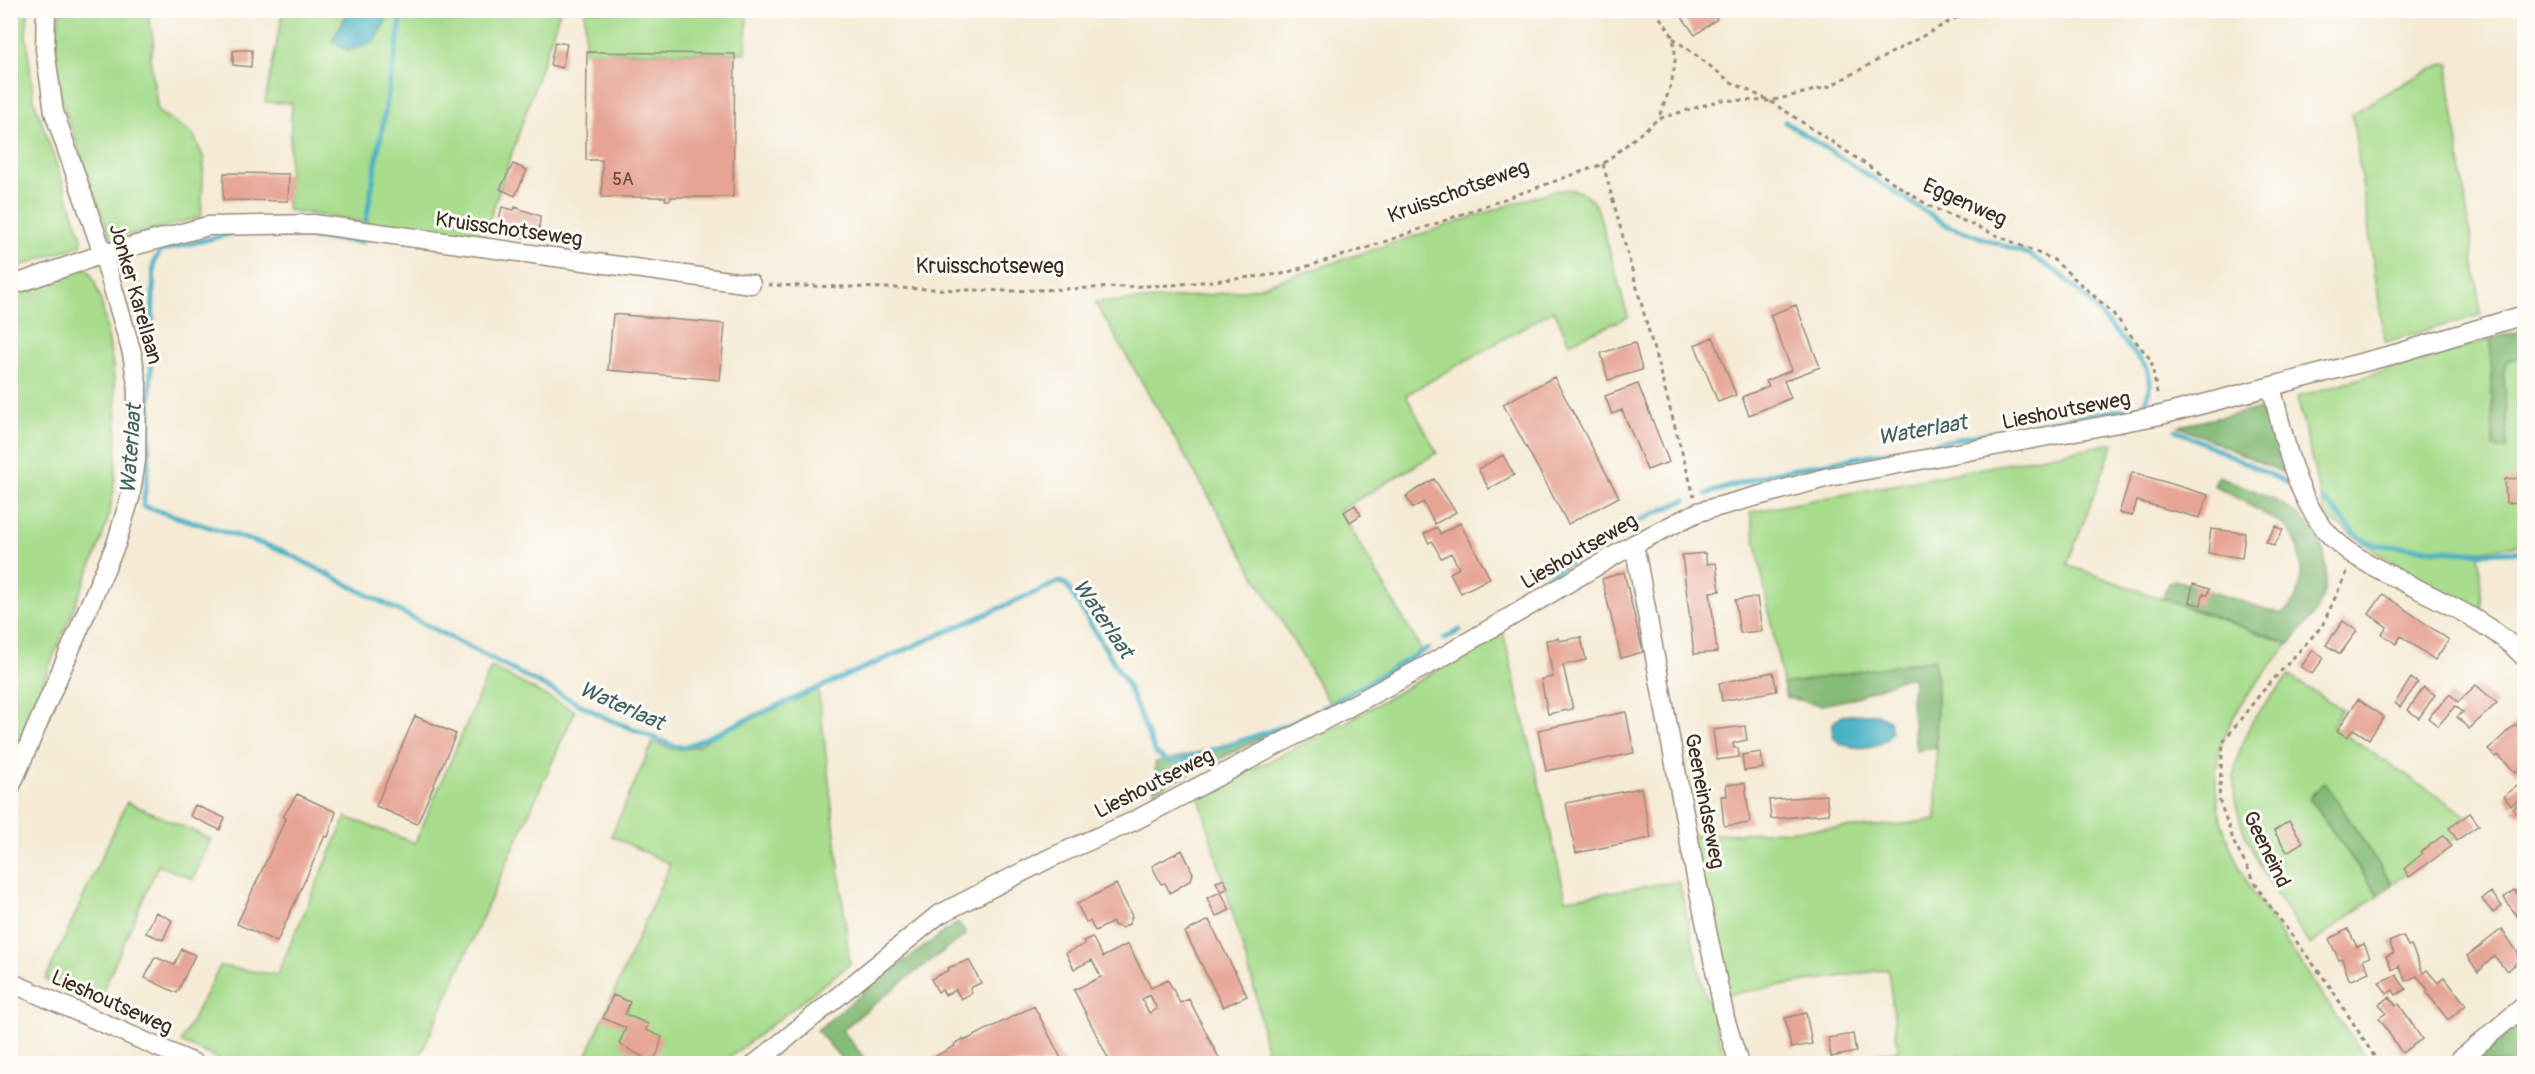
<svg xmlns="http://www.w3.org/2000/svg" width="2535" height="1074" font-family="Pangolin,sans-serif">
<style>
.green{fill:#a7dd8d;stroke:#718456;stroke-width:1.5}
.forest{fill:#85bc78;stroke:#60734b;stroke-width:1.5}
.water{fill:#46b1c4;stroke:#406e71;stroke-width:1.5}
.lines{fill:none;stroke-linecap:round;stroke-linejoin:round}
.stream{stroke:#46b1c4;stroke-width:5}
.building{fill:#e6a494;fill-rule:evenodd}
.minor-casing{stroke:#988a7a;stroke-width:21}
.path{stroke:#988a7a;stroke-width:3;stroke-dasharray:4.5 4.5;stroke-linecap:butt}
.minor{stroke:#fff;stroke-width:18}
.labels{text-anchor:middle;stroke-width:6;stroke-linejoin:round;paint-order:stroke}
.number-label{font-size:18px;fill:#66483c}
.street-label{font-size:21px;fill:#3b2a1e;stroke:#fdfcf7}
.water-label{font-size:22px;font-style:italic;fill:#3f6060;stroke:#fdfcf7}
</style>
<rect width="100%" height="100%" fill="#fdfcf7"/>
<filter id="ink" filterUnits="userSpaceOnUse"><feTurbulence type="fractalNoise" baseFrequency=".0167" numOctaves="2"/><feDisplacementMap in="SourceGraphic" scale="12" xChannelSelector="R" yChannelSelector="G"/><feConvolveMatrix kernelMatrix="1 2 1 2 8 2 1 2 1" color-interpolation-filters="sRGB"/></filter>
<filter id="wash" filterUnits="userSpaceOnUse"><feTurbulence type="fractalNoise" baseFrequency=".008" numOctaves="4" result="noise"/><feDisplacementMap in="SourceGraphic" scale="24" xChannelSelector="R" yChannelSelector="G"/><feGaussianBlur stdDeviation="1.35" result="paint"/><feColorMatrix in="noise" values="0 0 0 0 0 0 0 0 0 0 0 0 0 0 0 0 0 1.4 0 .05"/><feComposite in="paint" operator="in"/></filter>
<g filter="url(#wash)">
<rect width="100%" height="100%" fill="#f5ebd5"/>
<!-- green -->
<path class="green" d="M10 11H28L26 34 34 100 82 238 81 245 11 269Z
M59 11H147L154 43 150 57 158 112 193 134 204 159 201 217 111 240 60 96 55 61Z
M283 11H349L332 41 381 28 386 19 385 11H560L482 242 287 210 292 103 265 102Z
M585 11H747L746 53 585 52Z
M2444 63 2450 64 2449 79 2481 315 2385 342 2352 114 2393 89Z
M1569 189C1585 192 1590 196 1598 210L1628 317 1569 343 1554 310 1406 395 1437 453 1340 510 1422 651 1330 704 1095 302C1149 300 1203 298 1256 288L1549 192Z
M77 267 88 269C101 290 105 319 109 343 118 390 120 463 110 510 102 545 85 579 72 612 51 661 32 711 11 759V292Z
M2491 339 2493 448H2507L2504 369 2506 362 2524 355V544L2479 551 2482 616 2366 545 2325 515 2297 397Z
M2114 443 2067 565 2289 644C2259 679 2224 717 2217 764 2207 835 2262 907 2300 962 2323 996 2346 1031 2370 1063L1961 1064 1959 1055 1943 1060V1063H1827L1898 1050 1888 969 1724 995 1688 836 1895 825 1936 820 1937 680 1934 659 1783 684 1750 512Z
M1503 632 1566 899 1679 881 1702 983 1727 1063H1268L1256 994 1199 797 1348 721Z
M491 667 575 711 417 1063H227L181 1042 220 966 277 975 346 817 415 843Z
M2289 676 2342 709 2332 726 2476 822 2392 885 2325 783 2309 798 2378 895 2310 945C2281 903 2231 832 2234 779 2235 762 2243 738 2252 722 2261 706 2277 691 2289 676Z
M818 686 850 964 722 1063 583 1064 670 864 611 836 653 742 672 749H686L700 745 726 727Z
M127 802 211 839 193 879 158 865 97 1004 45 980Z"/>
<!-- forest -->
<path class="forest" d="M2524 330V355L2506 361 2504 369 2507 449 2493 448 2491 339Z
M2258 409 2265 419 2284 473 2179 426Z
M2218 476C2258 492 2318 510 2325 559 2331 599 2314 616 2289 644L2163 598 2168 583 2175 580 2281 614C2309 598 2305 548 2286 526L2214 485Z
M1934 659 1937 680 1936 748 1916 751 1911 701 1914 679 1906 677 1851 699 1821 705 1786 697 1783 684Z
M1285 727 1154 791 1156 778 1155 762 1188 755Z
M2325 782 2392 885 2378 895 2309 798Z
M958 922 967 934 911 975 842 1030 868 1063H845L817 1030 892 970Z
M2524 1019V1063H2471Z"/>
<!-- water -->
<path class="water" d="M349 10 385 11 387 19 373 43 348 51 332 41Z
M1861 714H1877L1889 720 1892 731C1890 734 1889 737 1886 740 1876 750 1842 751 1834 737 1832 734 1833 728 1833 723L1841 716Z"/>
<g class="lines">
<!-- stream -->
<path class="stream" d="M1785 122 1948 226 2028 254 2060 274 2087 299 2147 368 2151 385 2144 405
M366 220 403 10
M234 233 160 251 154 262 148 469 143 506 281 550 606 718 674 746 683 747 692 744 1059 582 1066 584 1127 684 1155 752 1167 761H1177L1214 750 1287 725 1331 704 1428 648
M258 233 363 242
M2176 430 2288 483
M1706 494 1773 473 1800 468 2108 411 2146 407
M2324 500C2343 515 2351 538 2376 545L2481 553 2524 551
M1638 521 1685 500
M1518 594 1633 524
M1444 639 1460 630"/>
</g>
<g id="blocks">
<!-- building -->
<path class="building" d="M1677 10H1711L1717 19 1695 35Z
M555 42 567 44 562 68 550 65Z
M238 50H252L251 67 233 65V51Z
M587 52 735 54 733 197H671L670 200H665L666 197H602V160H586Z
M513 164 527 170 515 196 500 189Z
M224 173 289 174 288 201 223 200Z
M502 207 514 210 515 207 540 216 539 231 535 240 496 232Z
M1796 305 1820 367 1784 381 1791 398 1749 415 1742 397 1769 386 1766 381 1792 370 1770 315Z
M613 314 725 324 720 380 608 370Z
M1713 337 1736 395 1718 402 1695 345Z
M1635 343 1642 370 1608 380 1601 353Z
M1554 377 1619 497 1568 524 1503 404Z
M1638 384 1669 462 1647 470 1622 410 1612 414 1605 396Z
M1503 455 1514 475 1489 489 1478 469Z
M2132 472 2208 495 2200 518 2137 501 2132 516 2119 513Z
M2524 478V502L2506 503 2505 479Z
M1434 479 1456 512 1435 524 1423 502 1413 508 1406 496Z
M1355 505 1361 515 1350 522 1344 512Z
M1460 523 1490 578 1461 593 1450 573 1459 568 1451 553 1441 558 1432 541 1429 543 1424 534 1437 527 1440 534Z
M2276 526 2283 530 2274 546 2266 542Z
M2211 529 2245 533 2242 558 2208 553Z
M1705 553 1707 564 1716 563 1720 591 1710 592 1717 652 1694 654 1682 555Z
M1624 572 1643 652 1621 658 1602 579Z
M2193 584 2209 589 2207 595 2203 594 2201 605 2189 602Z
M2383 594 2449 640 2435 660 2401 636 2396 644 2382 634 2387 627 2369 614Z
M1757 597 1762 631 1740 633 1735 600Z
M2343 621 2357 631 2340 654 2326 645Z
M1581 637 1586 660 1563 665 1573 709 1548 714 1541 679 1553 677 1546 640 1558 638 1559 641Z
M2313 650 2324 658 2312 674 2301 667Z
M1773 672 1777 691 1722 701 1719 683Z
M2411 678 2418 683 2400 707 2395 703Z
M2476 685 2497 703 2469 729 2457 717 2463 712 2455 706 2438 726 2428 718 2450 694 2458 702Z
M2424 687 2435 695 2419 718 2408 710Z
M2358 699 2384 717 2369 739 2353 729 2347 737 2337 731Z
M1626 712 1634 753 1546 771 1538 730Z
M415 716 456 734 417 824 376 806Z
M2515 724 2524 735V766L2516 773 2498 755 2496 757 2488 750Z
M1745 726 1747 740 1733 743 1734 748H1738L1739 757 1717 760 1713 730Z
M1761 752 1763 768 1744 771 1742 755Z
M2524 781V796L2511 806 2504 796Z
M1745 783 1750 823 1724 826 1721 796H1727L1726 785Z
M1641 788 1651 838 1576 853 1566 803Z
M297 794 336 812 328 837 325 836 277 942 237 924 286 818 283 817Z
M1826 795 1829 814 1771 819 1769 800Z
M2524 797V811L2518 816 2513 809Z
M195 805 225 818 220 830 190 816Z
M2470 813 2479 825 2457 840 2449 828Z
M2289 821 2303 842 2287 852 2274 831Z
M2444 835 2452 846 2409 877 2404 869 2422 854 2420 852Z
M1182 850 1193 873 1191 880 1170 893 1165 883 1161 884 1152 866Z
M1224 879 1228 888 1221 892 1216 882Z
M1116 884 1132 916 1129 924 1122 928 1114 925 1113 922 1095 931 1090 921 1086 922 1077 904Z
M2514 890 2524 903V926L2504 898Z
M1221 892 1230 910 1216 917 1207 898Z
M2491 892 2502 906 2493 913 2482 899Z
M156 912 172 920 163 940 146 933Z
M1209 920 1247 996 1223 1007 1185 932Z
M2348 929 2357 947 2364 944 2370 957 2363 960 2369 972 2352 980 2349 979 2342 959 2339 960 2329 939Z
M2502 929 2522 959 2507 971 2494 956 2478 972 2467 956Z
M2403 936 2408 946 2411 945 2423 973 2427 970 2438 983 2444 977 2466 1005 2448 1020 2426 992 2428 990 2417 976 2406 981 2399 966 2392 970 2386 956 2394 953 2389 942Z
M1092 937 1103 957 1128 944 1151 988 1168 980 1180 1003 1189 999 1222 1064H1111L1074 990 1101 977 1092 960 1074 969 1066 953 1085 944 1083 941ZM1150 995 1157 1009 1149 1013 1142 999Z
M182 949 195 955 177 993 145 978 155 957 174 965Z
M969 960 981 983 970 988 972 993 961 999 956 990 945 995 942 990 938 992 931 979 949 970 948 968Z
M2396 975 2406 989 2396 995 2393 990 2387 994 2379 982Z
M613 995 630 1002 625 1014 648 1024 646 1030 662 1037 658 1052 652 1062 619 1044 626 1028 603 1018Z
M2390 997 2396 1006 2399 1004 2422 1039 2402 1053 2379 1018 2386 1013 2379 1004Z
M1034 1006 1064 1064H921L955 1046 954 1044 963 1039 964 1041Z
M1806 1013 1812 1044 1791 1048 1785 1018Z
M1853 1034 1856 1052 1831 1057 1828 1038Z"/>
</g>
</g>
<g filter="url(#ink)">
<use href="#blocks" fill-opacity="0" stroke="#988a7a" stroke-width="1.5"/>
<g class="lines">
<!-- minor casing -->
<g class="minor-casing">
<path id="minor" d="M10 286 103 254 208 226 313 224 751 284
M2271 386C2283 431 2291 480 2317 519 2335 547 2364 562 2392 576 2434 598 2492 622 2524 657
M1634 544 1695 872 1725 1018 1739 1064
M10 788 116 544 130 498 136 461 137 384 132 353 103 254 54 112 45 49 46 10
M10 982 196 1064
M755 1064 938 915 1050 858 1134 821 1439 659 1634 544 1698 512 1829 477 2161 415 2395 354 2524 315
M2455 1064 2524 1006"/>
</g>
<!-- path -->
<path class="path" d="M1655 10C1660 19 1671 30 1673 39 1680 66 1668 95 1658 119
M1673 38 1731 82 1770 101 1929 206 2054 260 2112 312 2151 360 2158 398
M1603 164 1694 496
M768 285 1011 291 1172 285 1282 274 1367 248 1603 164 1658 119 1721 100 1770 101 1828 87 1971 10
M2347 572 2322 626 2261 693 2223 742 2219 799 2235 845 2264 898 2331 988 2379 1064"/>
<!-- minor -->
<use href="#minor" class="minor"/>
</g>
</g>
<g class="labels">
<!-- number labels -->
<g class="number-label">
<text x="623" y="185">5A</text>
</g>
<!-- street labels -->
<g class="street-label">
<text transform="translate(1458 191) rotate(-20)" y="7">Kruisschotseweg</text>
<text transform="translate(1965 202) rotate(24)" y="7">Eggenweg</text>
<text transform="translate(509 229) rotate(8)" y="7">Kruisschotseweg</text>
<text x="990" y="273">Kruisschotseweg</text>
<text transform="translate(136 294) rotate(74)" y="7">Jonker Karellaan</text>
<text transform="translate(2066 410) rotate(-11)" y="7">Lieshoutseweg</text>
<text transform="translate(1579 551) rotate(-30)" y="7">Lieshoutseweg</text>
<text transform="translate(1154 783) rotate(-27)" y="7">Lieshoutseweg</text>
<text transform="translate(1705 801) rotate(79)" y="7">Geeneindseweg</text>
<text transform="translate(2267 849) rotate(64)" y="7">Geeneind</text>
<text transform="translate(112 1002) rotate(24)" y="7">Lieshoutseweg</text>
</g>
<!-- water labels -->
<g class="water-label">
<text transform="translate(1922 429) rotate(-10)" y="8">Waterlaat</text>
<text transform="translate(130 449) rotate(-86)" y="8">Waterlaat</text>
<text transform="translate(1104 618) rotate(56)" y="8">Waterlaat</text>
<text transform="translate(622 705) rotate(24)" y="8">Waterlaat</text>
</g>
</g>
<!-- margin -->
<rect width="2535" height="1074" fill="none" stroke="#fdfcf7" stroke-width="36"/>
</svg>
